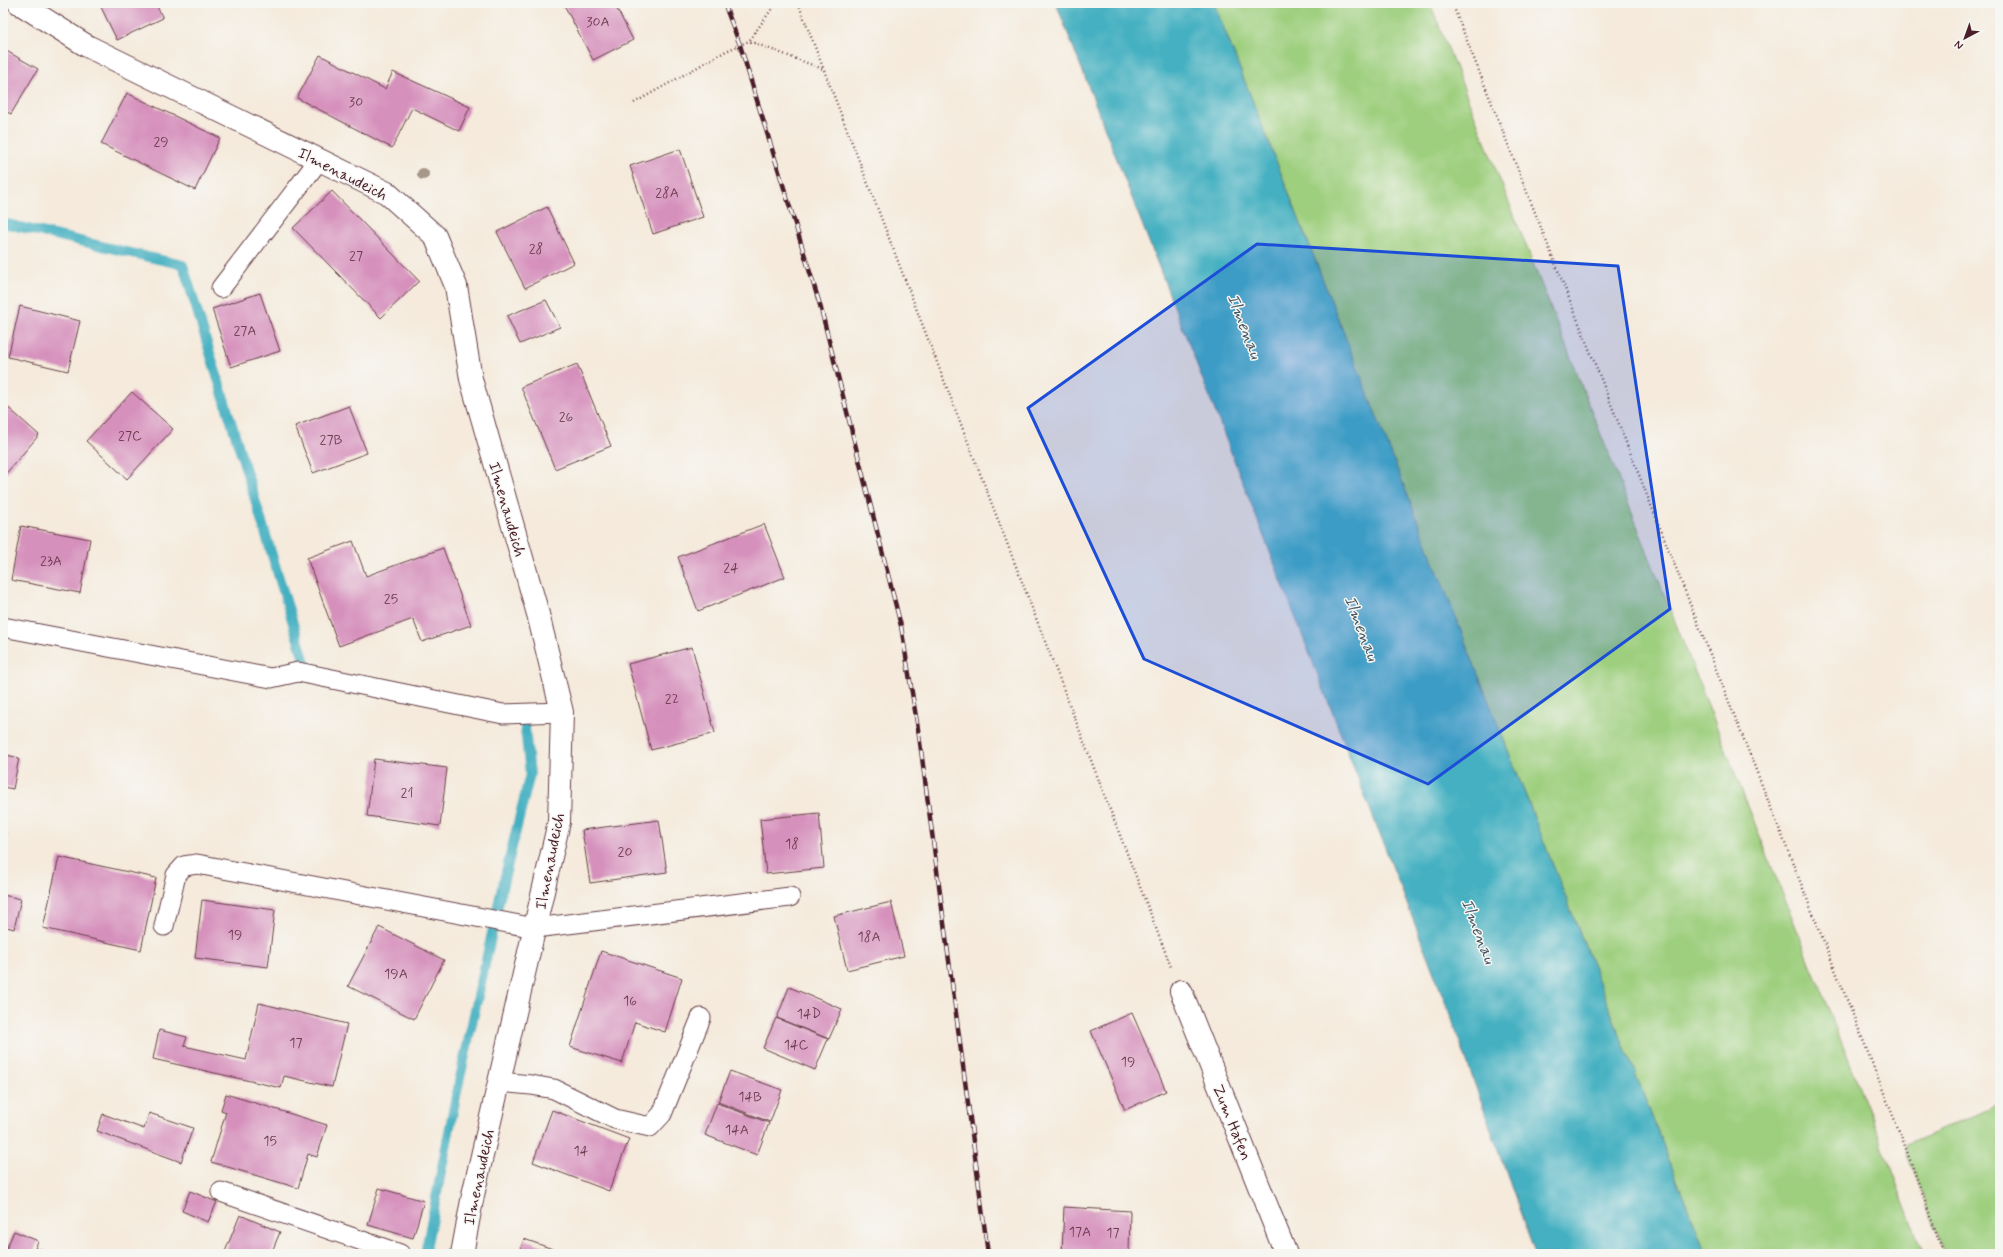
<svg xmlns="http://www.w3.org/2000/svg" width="2003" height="1257" font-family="Mynerve,sans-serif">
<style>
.green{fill:#9ecf7e;stroke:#747754}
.water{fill:#44b0c1;stroke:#476876}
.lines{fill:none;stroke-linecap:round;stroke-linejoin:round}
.stream{stroke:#44b0c1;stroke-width:10}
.building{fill:#d690bc}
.lane-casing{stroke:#643d45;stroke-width:21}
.street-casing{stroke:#643d45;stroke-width:24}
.path{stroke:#643d45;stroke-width:2.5;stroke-dasharray:1 3;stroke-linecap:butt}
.lane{stroke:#fff;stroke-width:19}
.street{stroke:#fff;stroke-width:22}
.rail-casing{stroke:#4a1f2b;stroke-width:4.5}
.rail{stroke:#f6f6f2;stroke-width:3;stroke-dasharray:9;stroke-linecap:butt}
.tree{fill:#a59888}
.marked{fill:#1d4ed8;fill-opacity:0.2;stroke:#1d4ed8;stroke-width:3;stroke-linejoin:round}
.labels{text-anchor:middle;stroke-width:3;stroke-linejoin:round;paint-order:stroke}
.number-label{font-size:14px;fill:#6d3b4f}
.street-label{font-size:16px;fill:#4a1f2b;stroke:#f6f6f2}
.water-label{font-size:17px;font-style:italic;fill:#485967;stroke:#f6f6f2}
</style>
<rect width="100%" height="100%" fill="#f6f6f2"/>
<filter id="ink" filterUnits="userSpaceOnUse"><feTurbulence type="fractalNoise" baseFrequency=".025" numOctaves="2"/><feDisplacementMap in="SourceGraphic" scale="8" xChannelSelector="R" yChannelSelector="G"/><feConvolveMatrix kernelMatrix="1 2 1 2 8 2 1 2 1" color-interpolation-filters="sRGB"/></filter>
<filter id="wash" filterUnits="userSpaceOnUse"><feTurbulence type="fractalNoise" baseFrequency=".012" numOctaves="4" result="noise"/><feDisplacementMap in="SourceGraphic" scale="16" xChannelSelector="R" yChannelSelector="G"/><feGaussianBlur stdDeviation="0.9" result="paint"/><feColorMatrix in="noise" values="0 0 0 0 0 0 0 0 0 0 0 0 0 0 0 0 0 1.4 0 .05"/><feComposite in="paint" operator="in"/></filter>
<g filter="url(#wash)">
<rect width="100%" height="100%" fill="#f5eadb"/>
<!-- green -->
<path class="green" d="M1214 3H1430L1881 1142 1923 1254H1706Z
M2000 1103V1254H1944L1905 1146Z"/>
<!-- water -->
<path class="water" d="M1056 3H1214L1706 1254H1535L1451 1017Z"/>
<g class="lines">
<!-- stream -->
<path class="stream" d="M3 223 183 265 307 669 315 670
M425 1254 456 1096 501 892 530 774 523 710"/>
</g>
<g id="blocks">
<!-- building -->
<path class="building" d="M99 3H155L163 18 117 40Z
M563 3H614L633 40 593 60Z
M3 49 38 69 11 114 3 110Z
M320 55 385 89 393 72 470 107 459 131 412 108 392 148 297 98Z
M127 93 220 138 195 190 101 144Z
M680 149 703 217 653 234 630 166Z
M332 191 419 281 381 318 293 228Z
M547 207 574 263 525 288 497 232Z
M260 293 280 351 231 367 212 309Z
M546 300 560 327 520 344 507 316Z
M20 306 80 321 68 371 8 357Z
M577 364 611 446 555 469 521 387Z
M132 392 173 429 127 479 86 441Z
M3 403 39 435 3 477Z
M349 406 367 453 313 473 295 426Z
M764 524 785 577 698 611 678 557Z
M21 526 90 539 80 593 11 580Z
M353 541 366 576 443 548 471 625 422 642 413 619 339 646 307 558Z
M692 647 715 733 651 750 628 664Z
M3 754 19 758 13 789 3 787Z
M374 759 447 768 440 826 367 816Z
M819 813 824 868 766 874 760 819Z
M659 820 667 872 590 883 582 830Z
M3 832 6 833 4 844H3Z
M59 857 156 878 141 950 43 928Z
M3 895 21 899 14 929 3 926Z
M202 900 275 910 268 967 195 958Z
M891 902 904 956 847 970 834 916Z
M379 927 444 960 414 1019 348 986Z
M601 951 682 978 665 1032 635 1022 622 1063 570 1047Z
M789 987 842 1009 829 1039 777 1018Z
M259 1003 347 1024 332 1087 284 1076 281 1088 153 1059 159 1030 187 1037 184 1046 246 1060Z
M1132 1013 1166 1091 1125 1110 1091 1031Z
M776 1018 828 1039 815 1070 763 1048Z
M730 1071 782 1090 770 1122 718 1102Z
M226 1094 327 1125 317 1157 308 1154 298 1188 211 1162 226 1112 221 1110Z
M717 1103 769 1123 757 1155 705 1135Z
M552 1110 629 1139 609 1191 533 1162Z
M149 1113 193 1128 181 1162 97 1131 103 1114 144 1129Z
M379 1188 424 1201 413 1238 368 1225Z
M190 1191 217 1202 208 1222 182 1211Z
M1064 1207 1130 1211 1129 1254H1062Z
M240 1215 280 1232 271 1254H224Z
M14 1231 38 1241 33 1254H4Z
M524 1239 567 1254H519Z
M40 1249 53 1254H38Z"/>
</g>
</g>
<g filter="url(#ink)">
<use href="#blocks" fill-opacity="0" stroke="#643d45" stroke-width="1"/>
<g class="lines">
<!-- lane casing -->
<g class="lane-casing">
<path id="lane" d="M221 288 319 160
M3 627 271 678 298 672 503 714 562 712
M164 926 176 875 184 866 197 864 535 928 790 897
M499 1082 531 1085 554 1089 615 1119 650 1127 662 1114 701 1018
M221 1192 400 1254"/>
</g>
<!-- street casing -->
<g class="street-casing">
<path id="street" d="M19 3 87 46 387 193 435 236 456 286 471 379 538 614 562 712 559 822 473 1195 462 1254
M1181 991 1286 1254"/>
</g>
<!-- path -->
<path class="path" d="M776 3 749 41 823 69
M798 3 1171 967
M1452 3 1905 1146 1944 1254
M634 103 726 51 749 41"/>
<!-- lane -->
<use href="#lane" class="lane"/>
<!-- street -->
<use href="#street" class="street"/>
<!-- rail casing -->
<g class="rail-casing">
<path id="rail" d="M724 3 740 45 820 305 901 626 919 735 988 1254"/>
</g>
<!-- rail -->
<use href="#rail" class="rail"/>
</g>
<!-- trees -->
<circle class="tree" cx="423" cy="174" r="6"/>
</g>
<!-- marked area -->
<path class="marked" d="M1257 244 1618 266 1670 609 1428 784 1144 659 1028 408Z"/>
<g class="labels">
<!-- number labels -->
<g class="number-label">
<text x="598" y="26">30A</text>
<text x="356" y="106">30</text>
<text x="161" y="146">29</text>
<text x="667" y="197">28A</text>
<text x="536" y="253">28</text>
<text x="356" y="260">27</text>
<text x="245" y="335">27A</text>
<text x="566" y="421">26</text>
<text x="130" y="440">27C</text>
<text x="331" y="444">27B</text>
<text x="51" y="565">23A</text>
<text x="731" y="572">24</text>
<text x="391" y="603">25</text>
<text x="672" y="703">22</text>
<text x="407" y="797">21</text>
<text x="792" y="848">18</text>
<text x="625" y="856">20</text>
<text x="235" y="939">19</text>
<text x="869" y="941">18A</text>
<text x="396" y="978">19A</text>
<text x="630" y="1005">16</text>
<text x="809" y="1018">14D</text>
<text x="296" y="1047">17</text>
<text x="796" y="1049">14C</text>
<text x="1128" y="1066">19</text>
<text x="750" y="1101">14B</text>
<text x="737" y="1134">14A</text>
<text x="270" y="1145">15</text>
<text x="581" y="1155">14</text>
<text x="1080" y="1236">17A</text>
<text x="1113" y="1237">17</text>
</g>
<!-- street labels -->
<g class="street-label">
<text transform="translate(343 173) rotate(27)" y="6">Ilmenaudeich</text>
<text transform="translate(508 509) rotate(74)" y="6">Ilmenaudeich</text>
<text transform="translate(549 861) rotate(-79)" y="6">Ilmenaudeich</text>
<text transform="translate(1233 1122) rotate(68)" y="6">Zum Hafen</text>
<text transform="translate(478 1177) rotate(-78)" y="6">Ilmenaudeich</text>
</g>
<!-- water labels -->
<g class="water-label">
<text transform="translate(1245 326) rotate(69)" y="6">Ilmenau</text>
<text transform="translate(1362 628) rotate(69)" y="6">Ilmenau</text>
<text transform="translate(1479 931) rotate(69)" y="6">Ilmenau</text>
</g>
</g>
<!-- margin -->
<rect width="2003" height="1257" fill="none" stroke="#f6f6f2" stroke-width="16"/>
<!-- north arrow -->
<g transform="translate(1965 38) rotate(221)" stroke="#f6f6f2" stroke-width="3" paint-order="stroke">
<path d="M0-3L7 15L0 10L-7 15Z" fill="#4a1f2b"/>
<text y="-6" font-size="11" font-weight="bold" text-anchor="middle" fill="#4a1f2b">N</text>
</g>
</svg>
